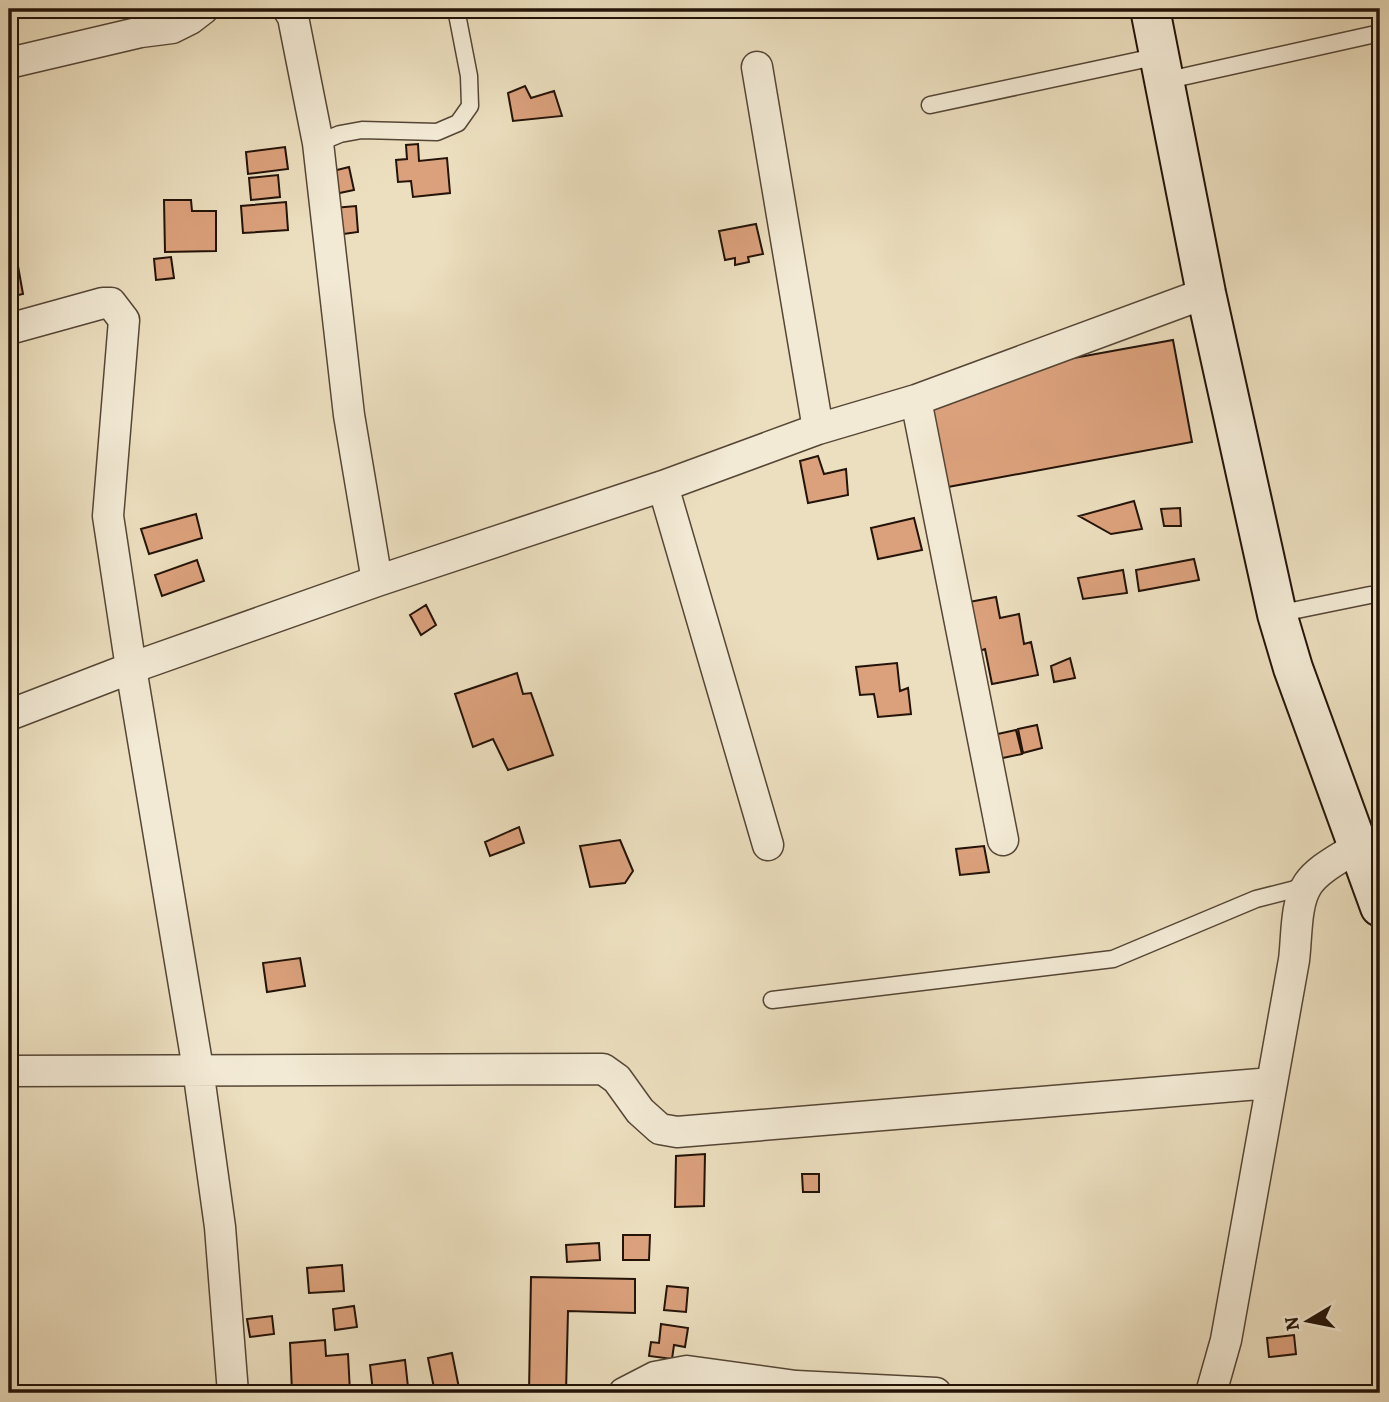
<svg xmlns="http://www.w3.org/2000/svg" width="1389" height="1402" font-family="Alegreya,serif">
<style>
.building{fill:#dba17c;stroke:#231308;stroke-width:2}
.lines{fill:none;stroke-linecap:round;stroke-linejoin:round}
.lane-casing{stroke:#554636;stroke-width:19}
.street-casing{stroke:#554636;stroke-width:33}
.secondary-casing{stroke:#231308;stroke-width:42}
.lane{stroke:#f3ead5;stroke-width:16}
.street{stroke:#f3ead5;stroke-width:30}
.secondary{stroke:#f3ead5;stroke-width:38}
</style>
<rect width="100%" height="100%" fill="#ecdfbf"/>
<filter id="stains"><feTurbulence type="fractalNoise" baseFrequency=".00286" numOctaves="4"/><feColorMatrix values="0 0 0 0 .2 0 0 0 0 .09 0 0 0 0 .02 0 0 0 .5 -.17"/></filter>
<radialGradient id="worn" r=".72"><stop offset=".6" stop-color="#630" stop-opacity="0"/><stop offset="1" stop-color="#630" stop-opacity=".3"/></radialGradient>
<!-- building -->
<path class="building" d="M525 86 531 98 554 91 562 116 513 121 508 93Z
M418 144 419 161 447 158 450 193 413 197 411 181 398 182 396 160 407 159 406 145Z
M285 147 288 169 248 174 246 152Z
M349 167 354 190 330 195 325 173Z
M278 175 280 197 251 200 249 178Z
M164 200H191L192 211H216V251L165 252Z
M286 202 288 230 243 233 241 206Z
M356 206 358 232 336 235 334 208Z
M756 224 763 254 748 257 749 262 735 265V258L725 260 719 231Z
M16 255 23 294 9 297V257Z
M171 257 174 278 156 280 154 259Z
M1173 340 1192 442 937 489 919 386Z
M818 456 824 474 846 469 848 495 808 503 800 461Z
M1134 501 1142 529 1111 534 1079 516Z
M1180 508 1181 526H1164L1161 509Z
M196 514 202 538 149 554 141 529Z
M914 518 922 550 878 559 871 528Z
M1194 559 1199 580 1139 591 1136 570Z
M197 560 204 581 162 596 155 575Z
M1123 570 1127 593 1083 599 1078 578Z
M996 597 1000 618 1019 614 1024 644 1031 642 1038 675 992 684 985 649 979 651 969 602Z
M426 605 436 625 421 635 410 615Z
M1070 658 1075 678 1054 682 1051 666Z
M897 663 900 691 908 688 911 714 878 717 874 694 860 695 856 667Z
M517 673 523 694 531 693 553 755 508 770 493 739 473 747 455 694Z
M1037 725 1042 748 1023 753 1018 729Z
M1016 730 1022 754 998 759 993 735Z
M519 827 524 843 490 856 485 842Z
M620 840 633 871 625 883 590 887 580 846Z
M984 846 989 872 960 875 956 849Z
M300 958 305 986 267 992 263 963Z
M705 1154 704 1206 675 1207 676 1156Z
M802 1174H819V1192H803Z
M623 1235H650L649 1260H623Z
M599 1243 600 1260 567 1262 566 1245Z
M342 1265 344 1291 309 1293 307 1268Z
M531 1277 635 1279V1313L568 1311 566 1393H529Z
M667 1286 688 1288 686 1312 664 1310Z
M354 1306 357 1327 335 1330 333 1309Z
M272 1316 274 1334 250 1337 247 1319Z
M661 1324 688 1328 685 1347 674 1345 672 1359 649 1356 651 1342 659 1343Z
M1294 1335 1296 1354 1269 1357 1267 1338Z
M325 1340 326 1356 348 1354 350 1392 292 1393 290 1343Z
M452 1353 460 1393H435L428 1358Z
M405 1360 408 1387 373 1392 370 1365Z"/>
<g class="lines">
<!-- lane casing -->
<g class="lane-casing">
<path id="lane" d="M1164 81 1380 33
M930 105 1159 56
M318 143 340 134 362 130 437 132 458 123 470 106 469 76 456 9
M1277 614 1370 595
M772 1000 1113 959 1256 899 1307 886"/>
</g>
<!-- street casing -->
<g class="street-casing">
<path id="street" d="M288 9 293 17 318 143 349 415 377 581
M9 63 141 32 172 28 190 19 203 9
M757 67 818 429
M9 329 103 303H111L124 320 108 516 131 668 198 1069 220 1227 233 1393
M916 400 1003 840
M663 486 768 845
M9 715 131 668 377 581 663 486 818 429 916 400 1206 293
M9 1071 603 1069 617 1079 640 1111 660 1129 677 1132 1272 1083
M624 1393 655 1377 687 1371 796 1386 936 1393
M1211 1393 1226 1340 1294 960C1297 937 1295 903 1308 884 1319 868 1341 858 1357 847"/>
</g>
<!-- secondary casing -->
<g class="secondary-casing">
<path id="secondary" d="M1150 9 1206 293 1277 614 1293 668 1380 907"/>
</g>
<!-- lane -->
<use href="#lane" class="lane"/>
<!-- street -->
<use href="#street" class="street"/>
<!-- secondary -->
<use href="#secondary" class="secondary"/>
</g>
<!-- margin -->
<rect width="1389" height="1402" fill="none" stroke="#ecdfbf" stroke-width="35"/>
<rect x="10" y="10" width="1368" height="1381" fill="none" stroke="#231308" stroke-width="3.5"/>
<rect x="18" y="18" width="1354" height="1367" fill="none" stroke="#231308" stroke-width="2"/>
<!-- north arrow -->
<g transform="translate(1308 1321) rotate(260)" stroke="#f3ead5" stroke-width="5" paint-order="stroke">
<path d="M0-5L12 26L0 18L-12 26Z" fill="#231308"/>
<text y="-10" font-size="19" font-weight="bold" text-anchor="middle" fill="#231308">N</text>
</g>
<rect width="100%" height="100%" filter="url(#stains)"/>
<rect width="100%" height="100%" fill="url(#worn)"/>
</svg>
